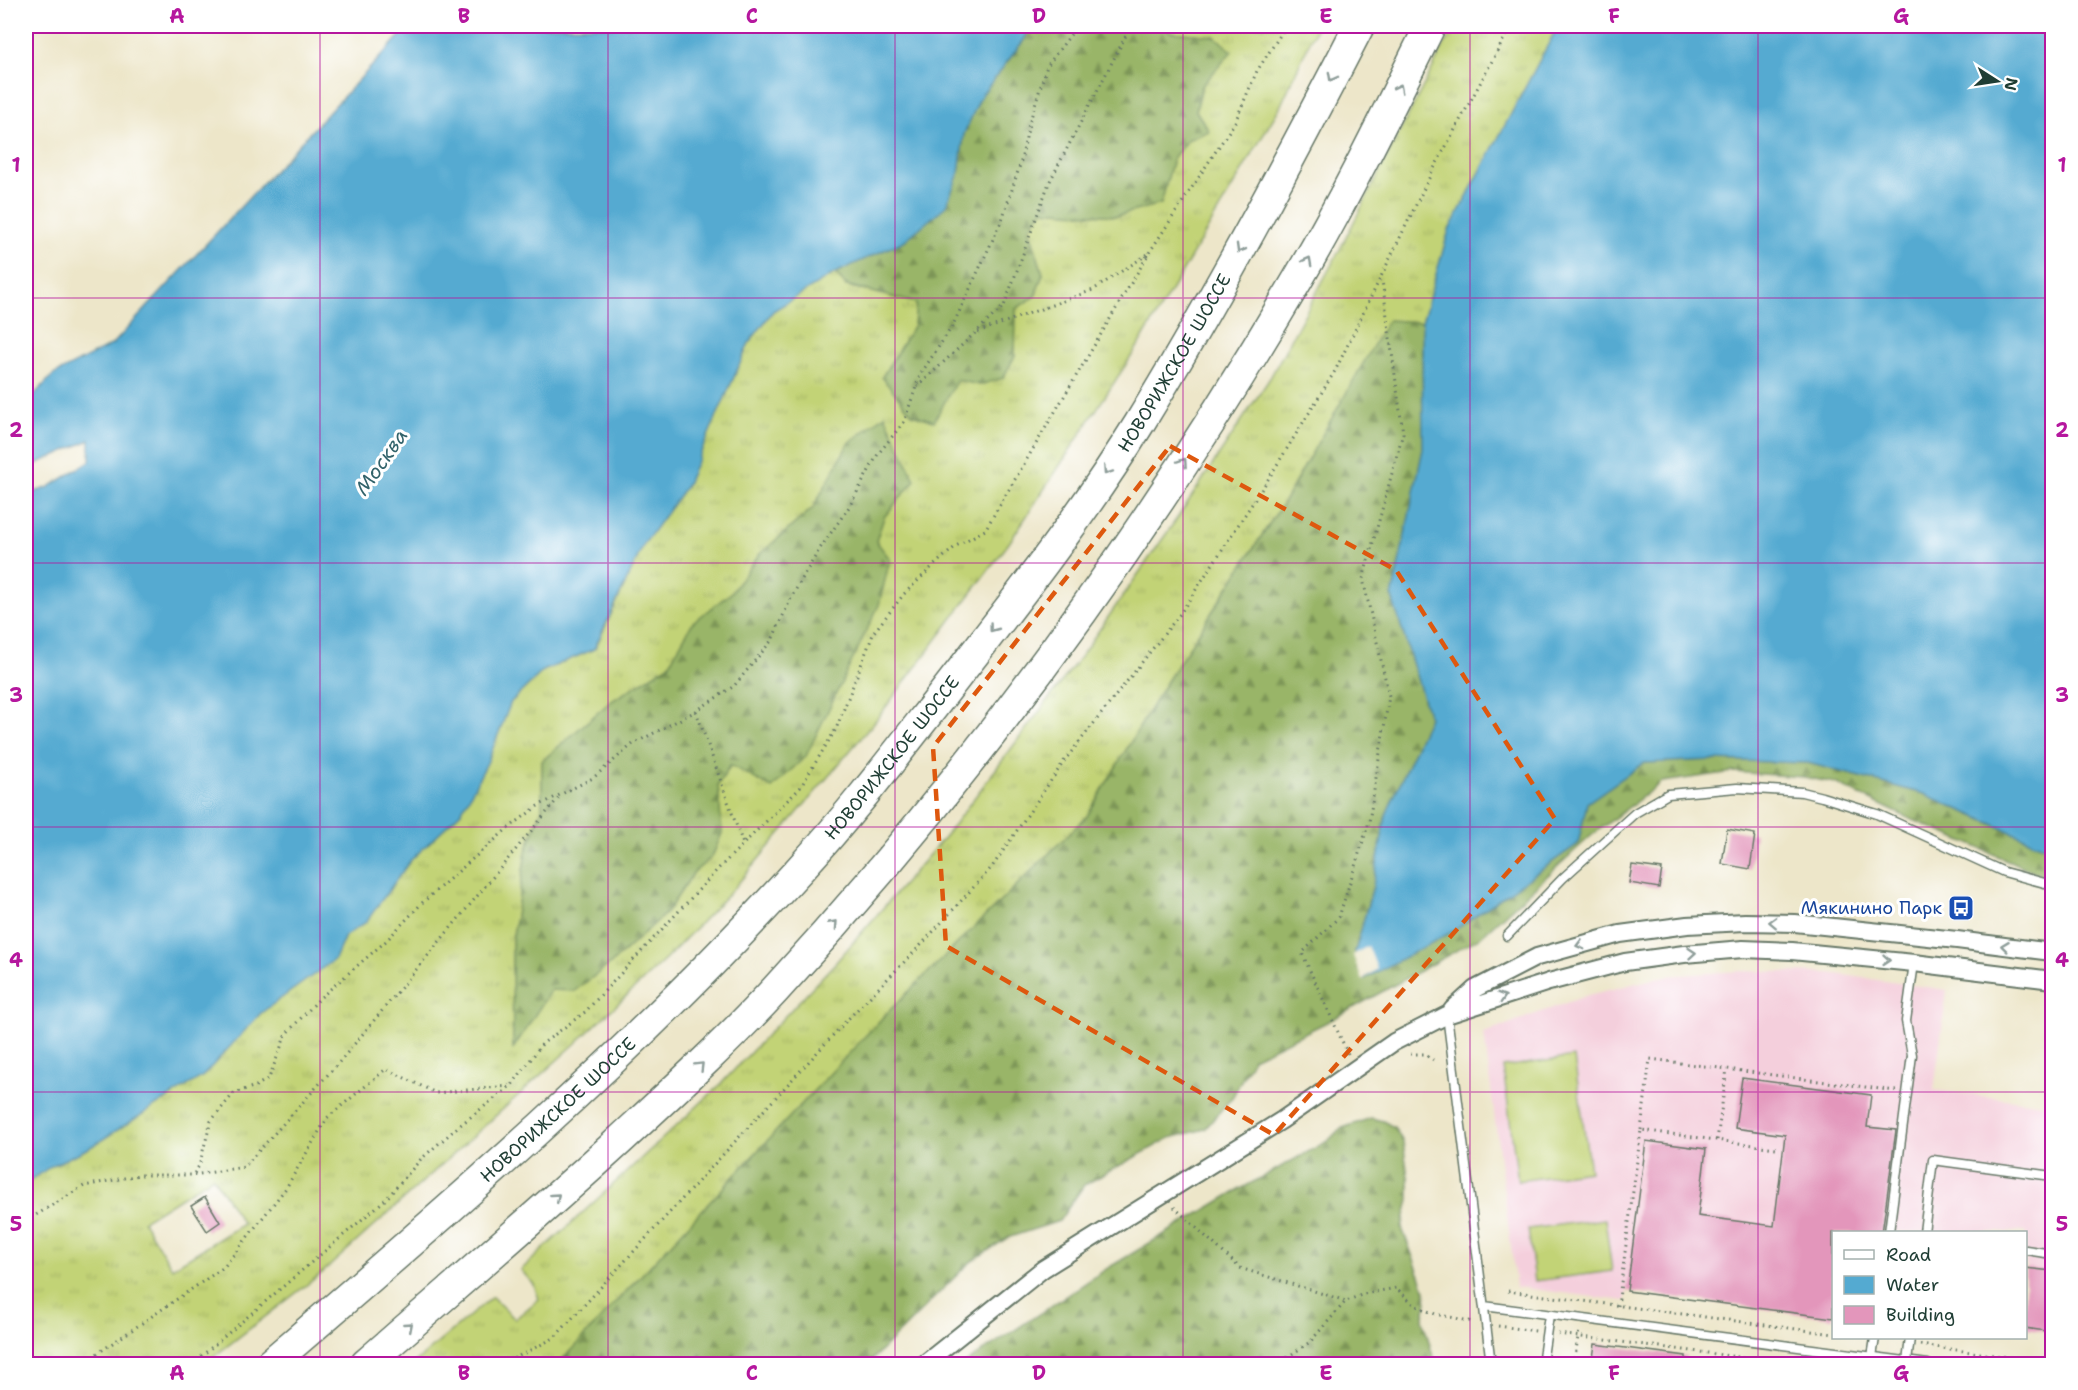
<svg xmlns="http://www.w3.org/2000/svg" width="2078" height="1390" font-family="'Shantell Sans',sans-serif">
<style>
.built{fill:#f4cfdc}
.grass{fill:url(#grass-tufts);stroke:#708855;stroke-width:1.5;fill-rule:evenodd}
.forest{fill:url(#forest-firs);stroke:#5c794e;stroke-width:1.5}
.pitch{fill:#c2d376;stroke:#708855;stroke-width:1.5}
.water{fill:#54aad1;stroke:#3a7482;stroke-width:1.5}
.pier{fill:#ede6c9}
.building{fill:#e396bb}
.lines{fill:none;stroke-linecap:round;stroke-linejoin:round}
.lane-casing{stroke:#677868;stroke-width:11}
.street-casing{stroke:#677868;stroke-width:20}
.highway-casing{stroke:#677868;stroke-width:33}
.path{stroke:#677868;stroke-width:3;stroke-dasharray:1.5 4.5;stroke-linecap:butt}
.lane{stroke:#fff;stroke-width:8}
.street{stroke:#fff;stroke-width:16}
.highway{stroke:#fff;stroke-width:30}
.oneway{stroke:#8f9e9a}
.marked{fill:none;stroke:#de580e;stroke-width:4.5;stroke-dasharray:12 8;stroke-linejoin:round}
.grid{fill:none;stroke:#b5179e;stroke-width:1.5;stroke-opacity:0.55}
.labels{text-anchor:middle;stroke-width:6;stroke-linejoin:round;paint-order:stroke}
.street-label{font-size:18px;fill:#1f3d34;stroke:#fff}
.transit-label{font-size:18px;fill:#164399;stroke:#fff;text-anchor:end}
.water-label{font-size:20px;font-style:italic;fill:#32636b;stroke:#fff}
.neatline{fill:none;stroke:#b5179e;stroke-width:2}
.grid-label{font-size:20px;text-anchor:middle;font-weight:bold;fill:#b5179e}
</style>
<defs>
<pattern id="grass-tufts" width="24" height="20" patternUnits="userSpaceOnUse" patternTransform="scale(1.5)"><rect width="24" height="20" fill="#c2d376"/><path d="M3 7l-1-3M5 7V3M7 7l1-3M15 17l-1-3M17 17v-4M19 17l1-3" fill="none" stroke="#a6b667"/></pattern>
<pattern id="forest-firs" width="22" height="20" patternUnits="userSpaceOnUse" patternTransform="scale(1.5)"><rect width="22" height="20" fill="#99b567"/><path d="M5 1l3.5 6h-7zM16 11l3.5 6h-7z" fill="#7c9456"/></pattern>
</defs>
<rect width="100%" height="100%" fill="#fff"/>
<filter id="ink" filterUnits="userSpaceOnUse"><feTurbulence type="fractalNoise" baseFrequency=".0167" numOctaves="2"/><feDisplacementMap in="SourceGraphic" scale="12" xChannelSelector="R" yChannelSelector="G"/><feConvolveMatrix kernelMatrix="1 2 1 2 8 2 1 2 1" color-interpolation-filters="sRGB"/></filter>
<filter id="wash" filterUnits="userSpaceOnUse"><feTurbulence type="fractalNoise" baseFrequency=".008" numOctaves="4" result="noise"/><feDisplacementMap in="SourceGraphic" scale="24" xChannelSelector="R" yChannelSelector="G"/><feGaussianBlur stdDeviation="1.35" result="paint"/><feColorMatrix in="noise" values="0 0 0 0 0 0 0 0 0 0 0 0 0 0 0 0 0 1.4 0 .05"/><feComposite in="paint" operator="in"/></filter>
<g filter="url(#wash)">
<rect width="100%" height="100%" fill="#ede6c9"/>
<!-- built -->
<path class="built" d="M1741 971 1829 973 1947 990 1934 1090 2052 1105V1332L2026 1328V1232H1834L1833 1318 1627 1291 1625 1301 1516 1287 1484 1033 1588 995 1666 976Z"/>
<!-- grass -->
<path class="grass" d="M1167 26H1317L1280 107 1140 343 1009 543 876 720 735 887 666 959 576 1043 322 1273 204 1364H26V1184L51 1166 89 1148 203 1076 261 1013 335 959 345 936 366 922 410 861 461 812 487 763 511 702 543 671 595 649 644 544 686 486 749 343 773 311 835 273 846 286 917 303 914 325 882 377 957 380 980 385 1015 356 1016 309 1035 296 1043 274 1029 228 1043 210 1116 216 1161 204 1173 158 1187 140 1209 131 1196 111 1214 36 1170 32ZM849 443 915 480 884 517 876 541 718 785 722 833 712 857 694 872 667 912 613 962 574 991 551 989 513 1048 512 942 526 852 542 809V761L610 702 669 665 693 622 731 593 759 555 813 508ZM213 1177 243 1224 172 1268 143 1221Z
M1454 26H1558L1449 230 1422 322 1388 321 1285 500 1164 686 1087 816 885 1015 560 1362 554 1364H413L492 1297 515 1319 539 1299 534 1285 521 1270 719 1086 837 961 947 834 1081 656 1178 517 1270 378 1339 251Z"/>
<!-- forest -->
<path class="forest" d="M1031 26H1167L1170 32 1214 36 1232 51 1201 87 1196 111 1209 131 1187 140 1173 158 1161 204 1116 216 1043 210 1029 228 1043 274 1035 296 1016 309 1015 356 1003 378 980 385 957 380 934 421 912 414 882 377 914 325 916 303 846 285 835 273 904 241 959 173 964 134 981 96 1024 40Z
M1388 320 1422 322 1423 449 1392 597 1429 717 1386 815 1373 886 1355 951 1452 932 1578 844 1587 803 1644 763 1713 760 1808 763 1924 794 2052 850V879L1904 816 1835 783 1804 777 1733 772 1662 782 1591 836 1479 938 1333 1019 1253 1058 1233 1096 1205 1129 1170 1138 1084 1185 1059 1221 1007 1238 969 1263 868 1364H554L560 1362 885 1015 1087 816 1164 686 1285 500Z
M885 415 915 480 884 517 876 541 890 559 879 605 806 756 772 788 730 765 718 785 722 833 712 857 694 872 667 912 613 962 574 991 551 990 513 1049 512 942 526 852 542 809V761L610 702 669 665 693 622 731 593 759 555 813 508 849 443Z
M1371 1118 1383 1121 1394 1127 1403 1142 1409 1183V1200L1402 1228 1425 1289 1427 1302 1423 1320 1435 1364H964L1108 1268 1235 1192 1328 1141 1340 1129Z"/>
<!-- pitch -->
<path class="pitch" d="M1574 1057 1590 1171 1518 1181 1503 1067Z
M1605 1219 1612 1271 1535 1281 1528 1229Z"/>
<!-- water -->
<path class="water" d="M409 26H1031L1024 40 981 96 964 134 959 173 946 206 904 241 835 273 773 311 749 343 686 486 644 544 594 649 543 671 511 702 487 763 461 812 410 861 366 922 345 936 335 959 261 1013 203 1076 89 1148 51 1166 26 1184V495L49 487 90 461V440L34 465 26 461V403L53 375 113 344Z
M1558 26H2052V850L1924 794 1808 763 1713 760 1644 763 1587 803 1578 844 1452 932 1364 979 1355 952 1373 886 1386 815 1429 717 1392 597 1423 449 1422 322 1449 230Z"/>
<!-- pier -->
<path class="pier" d="M1368 946 1377 969 1362 980 1353 955Z"/>
<g id="blocks">
<!-- building -->
<path class="building" d="M1727 829 1755 834 1750 869 1722 864Z
M1632 865 1662 869 1659 888 1629 883Z
M1742 1078 1871 1095 1867 1127 1896 1130 1882 1233H1833V1318L1627 1291 1646 1141 1706 1149 1698 1216 1774 1226 1785 1135 1735 1128Z
M205 1197 220 1222 207 1231 191 1206Z
M2025 1268 2052 1271V1332L2025 1328Z
M1595 1344 1686 1356V1365H1592Z"/>
</g>
</g>
<g filter="url(#ink)">
<use href="#blocks" fill-opacity="0" stroke="#677868" stroke-width="1.5"/>
<g class="lines">
<!-- lane casing -->
<g class="lane-casing">
<path id="lane" d="M1507 936 1563 878 1635 813 1668 794 1737 788 1802 792 1822 797 1877 814 2004 872 2052 885
M1447 1015 1491 1364
M1889 1232 1912 1055 1906 1021 1914 963
M1924 1232 1933 1160 2052 1176
M2026 1250 2052 1254
M1484 1306 1928 1364
M1872 1357 1875 1338
M1907 1362 1910 1338
M1542 1364 1549 1315"/>
</g>
<!-- street casing -->
<g class="street-casing">
<path id="street" d="M1452 1010 1475 989 1537 957 1620 934 1687 925 1745 922 1795 923 1957 940 2052 952
M924 1364 1043 1269 1282 1120 1394 1042 1447 1015 1549 982 1625 962 1684 954 1743 949 1792 951 1914 963 2052 980"/>
</g>
<!-- highway casing -->
<g class="highway-casing">
<g id="highway">
<path id="s1" d="M270 1364C453 1207 637 1049 800 869 847 818 890 762 933 707 1004 615 1078 523 1139 424 1218 295 1290 160 1359 26"/>
<path d="M366 1364C450 1290 536 1217 619 1141 672 1092 726 1043 775 990 974 774 1149 533 1298 279 1346 197 1388 111 1430 26"/>
</g>
</g>
<!-- path -->
<path class="path" d="M978 332 1093 290 1148 254
M917 387 1004 306 1049 183 1131 26
M696 711 743 844
M1348 1054 1302 953 1339 917 1369 822 1389 696 1363 579 1403 433 1382 280
M1410 1054H1424L1433 1060
M1641 1130 1650 1059 1896 1091
M1717 1140 1727 1069
M194 1175 244 1167 342 1059 561 795
M1174 1207 1240 1268 1346 1301
M26 1221 84 1186 139 1175H193L199 1166 211 1121 234 1093 256 1086 269 1078 286 1034 321 997 386 941 423 902 506 830 538 806 593 778 633 744 696 711 734 686 772 640 792 596 819 550 849 507 878 454 904 422 920 375 953 325 1002 220 1020 165 1029 124 1047 66 1077 26
M1508 1291 1834 1334
M1618 1306 1641 1130 1776 1148
M1498 1326 1536 1331
M1558 1334 1794 1364
M1920 1345 2052 1363
M82 1364 224 1267 286 1188 327 1118 386 1069 436 1093 509 1086
M192 1364 386 1199 421 1159 459 1126 512 1085 542 1044 585 1012 719 868 800 788 836 729 874 632 904 594 931 568 956 546 985 530 1149 253 1235 122 1257 71 1286 26
M503 1364 554 1338 848 1019 920 946 992 867 1065 760 1180 614 1267 481 1335 371 1431 174 1511 26
M1277 1364 1310 1342 1346 1301 1364 1294 1396 1288 1416 1306 1435 1314 1474 1322
M1574 1364 1579 1330"/>
<!-- lane -->
<use href="#lane" class="lane"/>
<!-- street -->
<use href="#street" class="street"/>
<!-- highway -->
<use href="#highway" class="highway"/>
</g>
<!-- one-way arrows -->
<defs><path id="oneway-chevron" d="M-2-3.5L2.5 0L-2 3.5" fill="none" stroke-width="1.6" stroke-linecap="round" stroke-linejoin="round" transform="scale(1.5)"/></defs>
<g class="oneway">
<use href="#oneway-chevron" transform="translate(1332 77) rotate(118)"/>
<use href="#oneway-chevron" transform="translate(1399 88) rotate(-63)"/>
<use href="#oneway-chevron" transform="translate(1240 249) rotate(120)"/>
<use href="#oneway-chevron" transform="translate(1308 261) rotate(-62)"/>
<use href="#oneway-chevron" transform="translate(1183 462) rotate(-56)"/>
<use href="#oneway-chevron" transform="translate(1107 471) rotate(124)"/>
<use href="#oneway-chevron" transform="translate(993 628) rotate(127)"/>
<use href="#oneway-chevron" transform="translate(1773 922) rotate(-178)"/>
<use href="#oneway-chevron" transform="translate(834 924) rotate(-48)"/>
<use href="#oneway-chevron" transform="translate(1580 945) rotate(165)"/>
<use href="#oneway-chevron" transform="translate(2005 946) rotate(-173)"/>
<use href="#oneway-chevron" transform="translate(1692 953) rotate(-5)"/>
<use href="#oneway-chevron" transform="translate(1886 960) rotate(5)"/>
<use href="#oneway-chevron" transform="translate(1502 997) rotate(-18)"/>
<use href="#oneway-chevron" transform="translate(700 1066) rotate(-45)"/>
<use href="#oneway-chevron" transform="translate(556 1197) rotate(-41)"/>
<use href="#oneway-chevron" transform="translate(409 1326) rotate(-41)"/>
</g>
</g>
<!-- marked area -->
<path class="marked" d="M1170 446 1396 570 1555 819 1274 1135 946 946 933 747Z"/>
<!-- grid -->
<path class="grid" d="M320 26V1364M608 26V1364M895 26V1364M1183 26V1364M1470 26V1364M1758 26V1364M26 298H2052M26 563H2052M26 827H2052M26 1092H2052"/>
<!-- icons -->
<defs>
<g id="bus-square" transform="scale(1.35)"><rect x="-9" y="-9" width="18" height="18" rx="4" fill="#1a4fb4" stroke="#fff"/><path d="M-5-6H5V4H4V6H2V4H-2V6H-4V4H-5ZM-3.5-4V0h7V-4ZM-3.5 1.2v1.5H-2V1.2ZM2 1.2v1.5H3.5V1.2Z" fill="#fff"/></g>
</defs>
<g fill-rule="evenodd">
<use href="#bus-square" x="1961" y="908"/>
</g>
<g class="labels">
<!-- street labels -->
<g class="street-label">
<text dy="6" stroke="none"><textPath href="#s1" startOffset="1356">НОВОРИЖСКОЕ ШОССЕ</textPath></text>
<text dy="6" stroke="none"><textPath href="#s1" startOffset="870">НОВОРИЖСКОЕ ШОССЕ</textPath></text>
<text dy="6" stroke="none"><textPath href="#s1" startOffset="384">НОВОРИЖСКОЕ ШОССЕ</textPath></text>
</g>
<!-- transit labels -->
<g class="transit-label">
<text x="1942" y="914">Мякинино Парк</text>
</g>
<!-- water labels -->
<g class="water-label">
<text transform="translate(381 462) rotate(-55)" y="7">Москва</text>
</g>
</g>
<!-- margin -->
<rect width="2078" height="1390" fill="none" stroke="#fff" stroke-width="66"/>
<!-- legend -->
<rect x="1832" y="1231" width="195" height="108" fill="#ffffff" stroke="#a5b1ae" stroke-width="1.5"/>
<rect x="1844" y="1250" width="30" height="9" fill="#ffffff" stroke="#a5b1ae" stroke-width="1.5"/>
<text x="1886" y="1261" font-size="18" fill="#1f3d34">Road</text>
<rect x="1844" y="1276" width="30" height="18" fill="#54aad1" stroke="#a5b1ae" stroke-width="1.5"/>
<text x="1886" y="1291" font-size="18" fill="#1f3d34">Water</text>
<rect x="1844" y="1306" width="30" height="18" fill="#e396bb" stroke="#a5b1ae" stroke-width="1.5"/>
<text x="1886" y="1321" font-size="18" fill="#1f3d34">Building</text>
<!-- north arrow -->
<g transform="translate(1997 81) rotate(102)" stroke="#ffffff" stroke-width="4.5" paint-order="stroke">
<path d="M0-4.5L10 22L0 15L-10 22Z" fill="#1f3d34"/>
<text y="-9" font-size="16" font-weight="bold" text-anchor="middle" fill="#1f3d34">N</text>
</g>
<rect x="33" y="33" width="2012" height="1324" class="neatline"/>
<g class="grid-label">
<text x="177" y="23">A</text>
<text x="464" y="23">B</text>
<text x="752" y="23">C</text>
<text x="1039" y="23">D</text>
<text x="1326" y="23">E</text>
<text x="1614" y="23">F</text>
<text x="1901" y="23">G</text>
<text x="16" y="172">1</text>
<text x="2062" y="172">1</text>
<text x="16" y="437">2</text>
<text x="2062" y="437">2</text>
<text x="16" y="702">3</text>
<text x="2062" y="702">3</text>
<text x="16" y="967">4</text>
<text x="2062" y="967">4</text>
<text x="16" y="1231">5</text>
<text x="2062" y="1231">5</text>
<text x="177" y="1380">A</text>
<text x="464" y="1380">B</text>
<text x="752" y="1380">C</text>
<text x="1039" y="1380">D</text>
<text x="1326" y="1380">E</text>
<text x="1614" y="1380">F</text>
<text x="1901" y="1380">G</text>
</g>
</svg>
